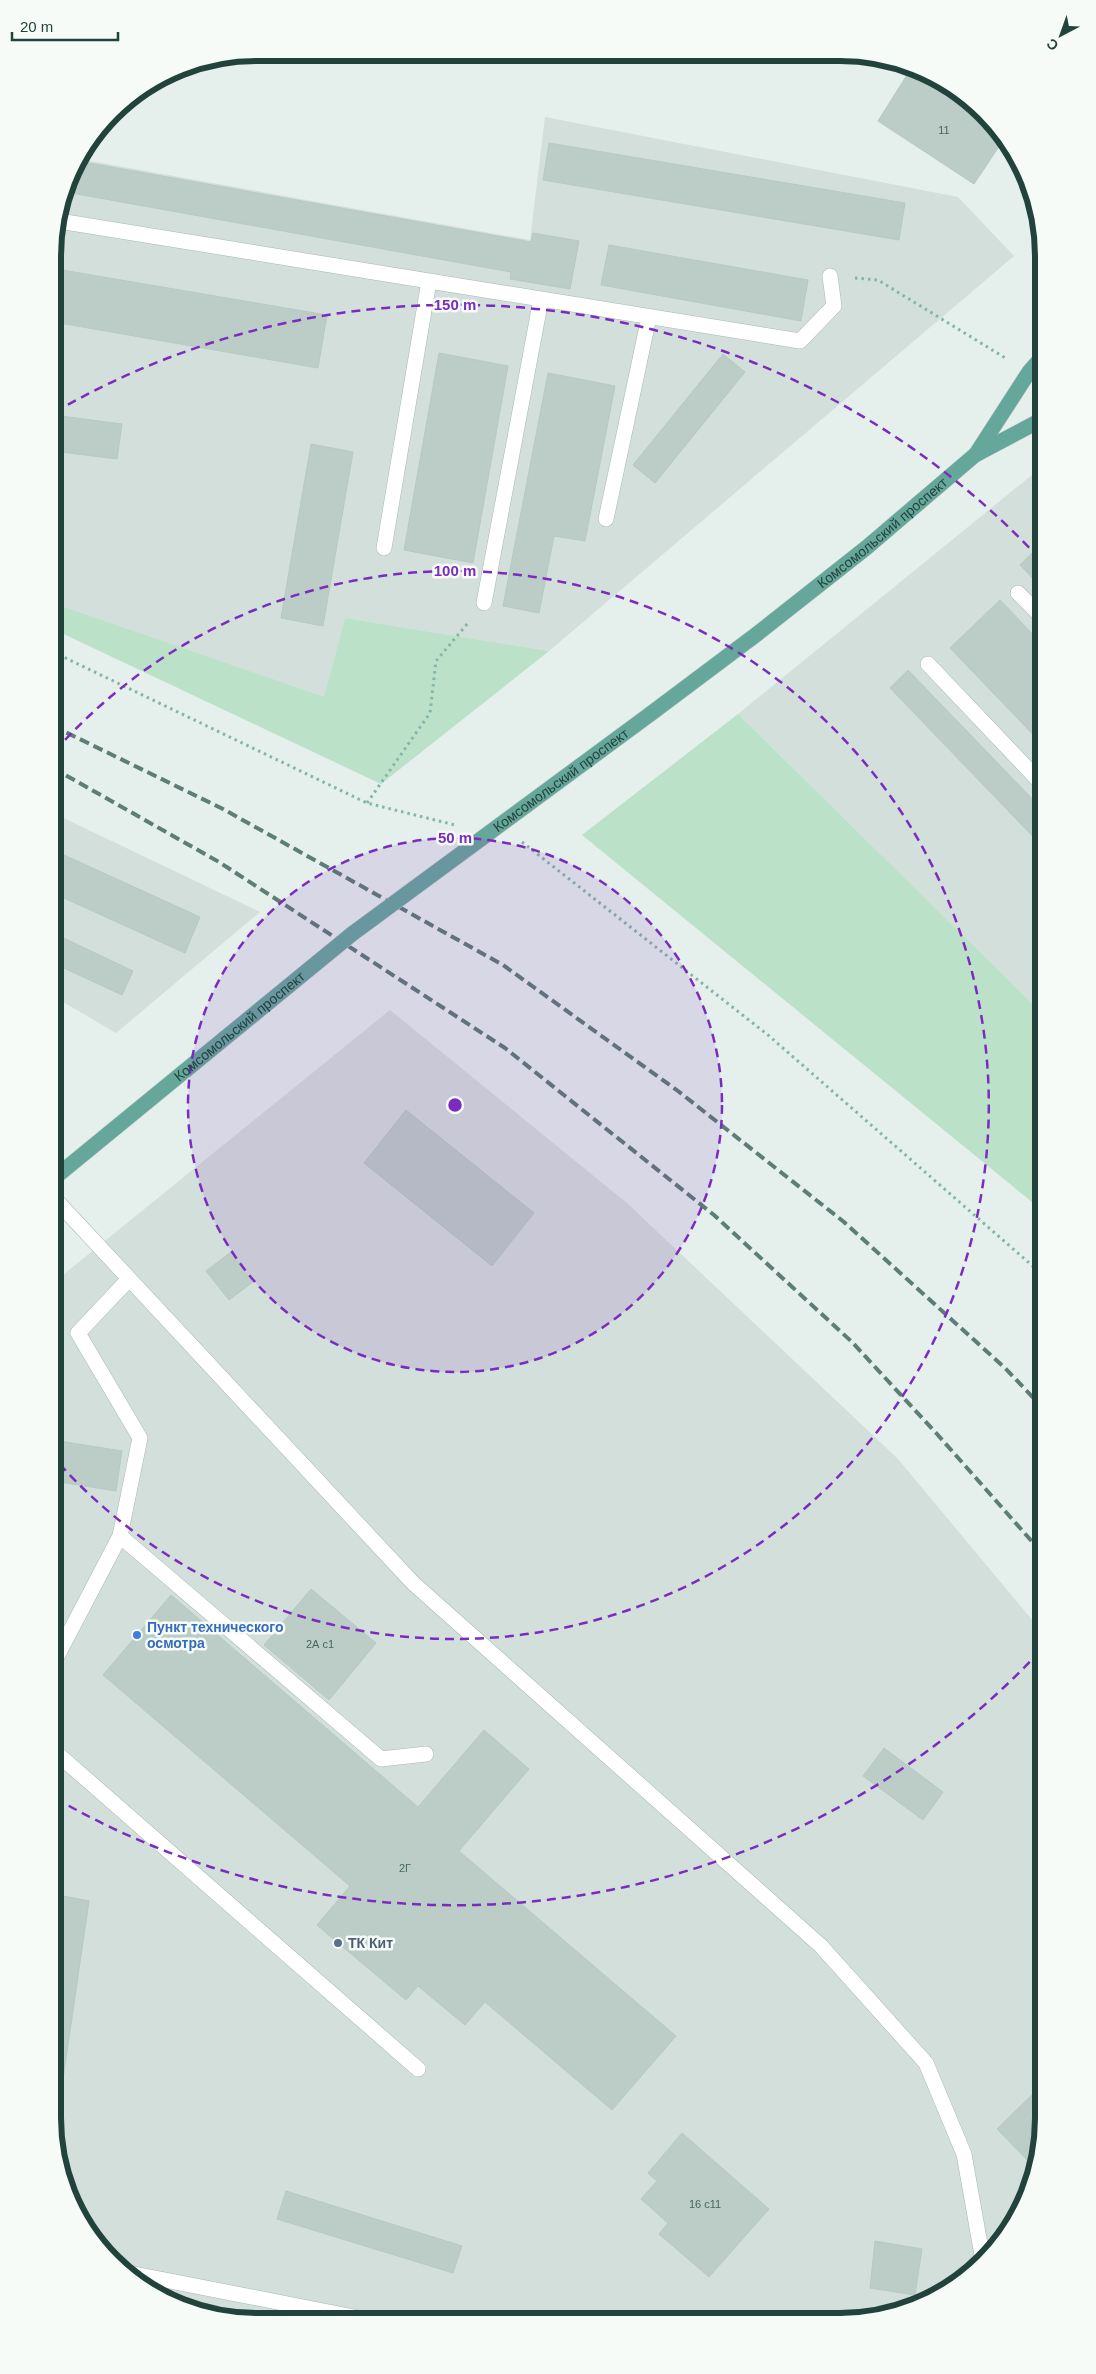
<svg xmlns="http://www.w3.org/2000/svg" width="1096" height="2374" font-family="Helvetica,sans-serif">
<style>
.built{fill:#d3dfda}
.green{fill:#bce1c9}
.building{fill:#bccdc7;stroke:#b6c9c3}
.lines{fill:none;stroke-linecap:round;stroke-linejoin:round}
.service-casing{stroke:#a7b8b3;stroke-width:16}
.primary-casing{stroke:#c1cac8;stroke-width:16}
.path{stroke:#83b5a8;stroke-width:3;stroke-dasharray:2.5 4;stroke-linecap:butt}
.service{stroke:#fff;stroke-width:15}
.primary{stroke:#66a79b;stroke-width:15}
.rail{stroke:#5d7d77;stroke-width:4;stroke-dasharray:10 5;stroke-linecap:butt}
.primary-bridge-casing{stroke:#c1cac8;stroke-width:16;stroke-linecap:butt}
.primary-bridge{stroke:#66a79b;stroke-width:15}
.ring{fill:none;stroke:#7b2cbf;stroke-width:2.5;stroke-dasharray:9 6}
.shop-dot{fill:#3f7fe0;stroke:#f6fbf8;stroke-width:2}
.service-dot{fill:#5c6f8a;stroke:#f6fbf8;stroke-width:2}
.labels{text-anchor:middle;stroke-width:5;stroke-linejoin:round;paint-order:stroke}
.number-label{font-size:11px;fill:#48655f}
.street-label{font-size:14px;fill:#22423c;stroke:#f6fbf8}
.shop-label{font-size:14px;font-weight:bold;fill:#366cbe;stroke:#f6fbf8;text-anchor:start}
.service-label{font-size:14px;font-weight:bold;fill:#4e5e75;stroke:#f6fbf8;text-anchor:start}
.rim{fill:none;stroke:#22423c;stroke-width:6}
.centre{fill:#7b2cbf;stroke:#f6fbf8;stroke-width:2.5}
.ring-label{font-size:15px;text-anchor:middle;font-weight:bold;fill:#7b2cbf;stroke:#f6fbf8;stroke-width:5;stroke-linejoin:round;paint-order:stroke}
</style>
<rect width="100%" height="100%" fill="#e5efeb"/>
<!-- built -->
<path class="built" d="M545 117 958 197 1014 256 549 651 345 618 324 698 53 603V242L73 166 79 159 530 240Z
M1043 466V1014L738 714Z
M53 813 260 912 116 1033 53 996Z
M390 1010 628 1204 898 1459 1043 1633V2132L1028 2196 993 2252 953 2287 893 2314 840 2321 217 2318 166 2301 122 2271 87 2231 60 2171 53 2118V1283Z"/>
<!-- green -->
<path class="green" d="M53 603 324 697 345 618 549 651 381 784 53 629Z
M738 714 1043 1014V1211L582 835Z"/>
<!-- building -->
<path class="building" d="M912 67 930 74 974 103 1004 139 974 184 878 121Z
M549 143 905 203 899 240 543 180Z
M78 161 531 242 533 233 579 241 570 289 510 279 511 272 66 192 73 166Z
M609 245 808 280 801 321 601 285Z
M62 270 327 315 318 368 54 322Z
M439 353 508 366 473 563 404 550Z
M723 354 745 372 655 483 633 465Z
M548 373 615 386 585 541 554 536 539 613 503 606Z
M53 415 122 424 117 459 53 451Z
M311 444 353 452 323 626 281 618Z
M1043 542V589L1020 565Z
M1000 600 1043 645V745L950 648Z
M908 670 1043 810V847L890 688Z
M53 850 200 917 185 953 53 893Z
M53 933 133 971 122 995 53 963Z
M406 1110 534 1213 492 1266 364 1163Z
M231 1252 253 1282 229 1300 206 1271Z
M53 1440 122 1451 116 1491 53 1481Z
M311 1589 376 1643 329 1700 264 1645Z
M171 1595 418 1807 484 1730 529 1769 459 1851 676 2036 612 2110 485 2002 465 2025 418 1986 406 2000 338 1943 317 1925 350 1886 103 1675Z
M884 1748 943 1792 923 1820 863 1776Z
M53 1894 89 1901 55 2134 52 2118Z
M1043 2084V2132L1035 2168 997 2129Z
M682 2133 769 2209 709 2277 659 2234 668 2223 641 2199 657 2181 648 2173Z
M286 2191 462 2246 453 2273 277 2219Z
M875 2241 922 2249 915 2295 870 2288Z"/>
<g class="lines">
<!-- service casing -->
<g class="service-casing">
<path id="service" d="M59 221 800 341 834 306 830 276
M606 519 649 317
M384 548 429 281
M1018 593 1043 618
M484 603 541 299
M928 664 1043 785
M53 1197 413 1583 821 1946 926 2063 964 2154 983 2261
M129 1279 78 1333 140 1438 120 1536 381 1759 426 1754
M53 1664 120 1536
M53 1750 418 2069
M124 2272 364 2319"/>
</g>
<!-- primary casing -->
<g class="primary-casing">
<g id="primary">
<path d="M976 454 1029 372 1043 356"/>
<path id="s1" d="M649 715 757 634 866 548 975 455 1043 419"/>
</g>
</g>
<!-- path -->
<path class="path" d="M855 278 878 280 1007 359
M53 652 367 803 455 825
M367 803 430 713 436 661 468 623
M522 842 768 1035 1043 1275"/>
<!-- service -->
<use href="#service" class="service"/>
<!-- primary -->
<use href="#primary" class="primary"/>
<!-- rail -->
<path class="rail" d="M53 726 223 809 503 965 678 1091 844 1222 1005 1368 1043 1408
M53 768 219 862 505 1048 714 1215 852 1342 937 1434 1043 1554"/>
<!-- primary-bridge casing -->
<g class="primary-bridge-casing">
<g id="primary-bridge">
<path id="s2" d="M53 1179 352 934 649 715"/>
</g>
</g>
<!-- primary-bridge -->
<use href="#primary-bridge" class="primary-bridge"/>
</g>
<!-- distance rings -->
<circle cx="455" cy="1105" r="267" fill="#7b2cbf" fill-opacity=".12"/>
<g class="ring">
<circle cx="455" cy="1105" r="267"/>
<path d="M55 751A534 534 0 1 1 55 1459"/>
<path d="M1040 1651A800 800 0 0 1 55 1798M55 412A800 800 0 0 1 1040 559"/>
</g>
<!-- markers -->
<circle class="shop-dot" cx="137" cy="1635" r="5"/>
<circle class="service-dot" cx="338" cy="1943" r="5"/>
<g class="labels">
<!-- number labels -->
<g class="number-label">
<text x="944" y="134">11</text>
<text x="320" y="1648">2А с1</text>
<text x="405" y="1872">2Г</text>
<text x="705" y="2208">16 с11</text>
</g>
<!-- street labels -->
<g class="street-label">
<text dy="5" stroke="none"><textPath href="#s1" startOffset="296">Комсомольский проспект</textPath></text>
<text dy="5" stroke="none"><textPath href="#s2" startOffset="646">Комсомольский проспект</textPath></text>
<text dy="5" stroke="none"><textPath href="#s2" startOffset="241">Комсомольский проспект</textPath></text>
</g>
<!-- shop labels -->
<g class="shop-label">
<text x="147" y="1632">Пункт технического<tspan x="147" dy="16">осмотра</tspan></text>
</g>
<!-- service labels -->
<g class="service-label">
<text x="348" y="1948">ТК Кит</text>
</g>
</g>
<!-- crop -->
<path d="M0 0H1096V2374H0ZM256 61H840A195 195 0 0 1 1035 256V2118A195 195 0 0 1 840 2313H256A195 195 0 0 1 61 2118V256A195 195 0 0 1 256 61Z" fill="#f6fbf8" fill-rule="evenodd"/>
<path class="rim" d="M256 61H840A195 195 0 0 1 1035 256V2118A195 195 0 0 1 840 2313H256A195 195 0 0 1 61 2118V256A195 195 0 0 1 256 61Z"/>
<circle cx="455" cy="1105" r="8" class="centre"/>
<g class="ring-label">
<text x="455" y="310">150 m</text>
<text x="455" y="576">100 m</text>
<text x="455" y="843">50 m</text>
</g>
<!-- north arrow -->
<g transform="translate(1061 35) rotate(221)" stroke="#f6fbf8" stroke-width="4" paint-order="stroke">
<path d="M0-4L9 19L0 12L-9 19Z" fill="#22423c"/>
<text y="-8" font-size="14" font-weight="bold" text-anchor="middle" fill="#22423c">С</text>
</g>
<!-- scale -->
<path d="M12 32v8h106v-8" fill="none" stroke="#22423c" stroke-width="2.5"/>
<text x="20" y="32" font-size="15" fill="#22423c" stroke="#f6fbf8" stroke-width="4" paint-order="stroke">20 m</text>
</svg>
